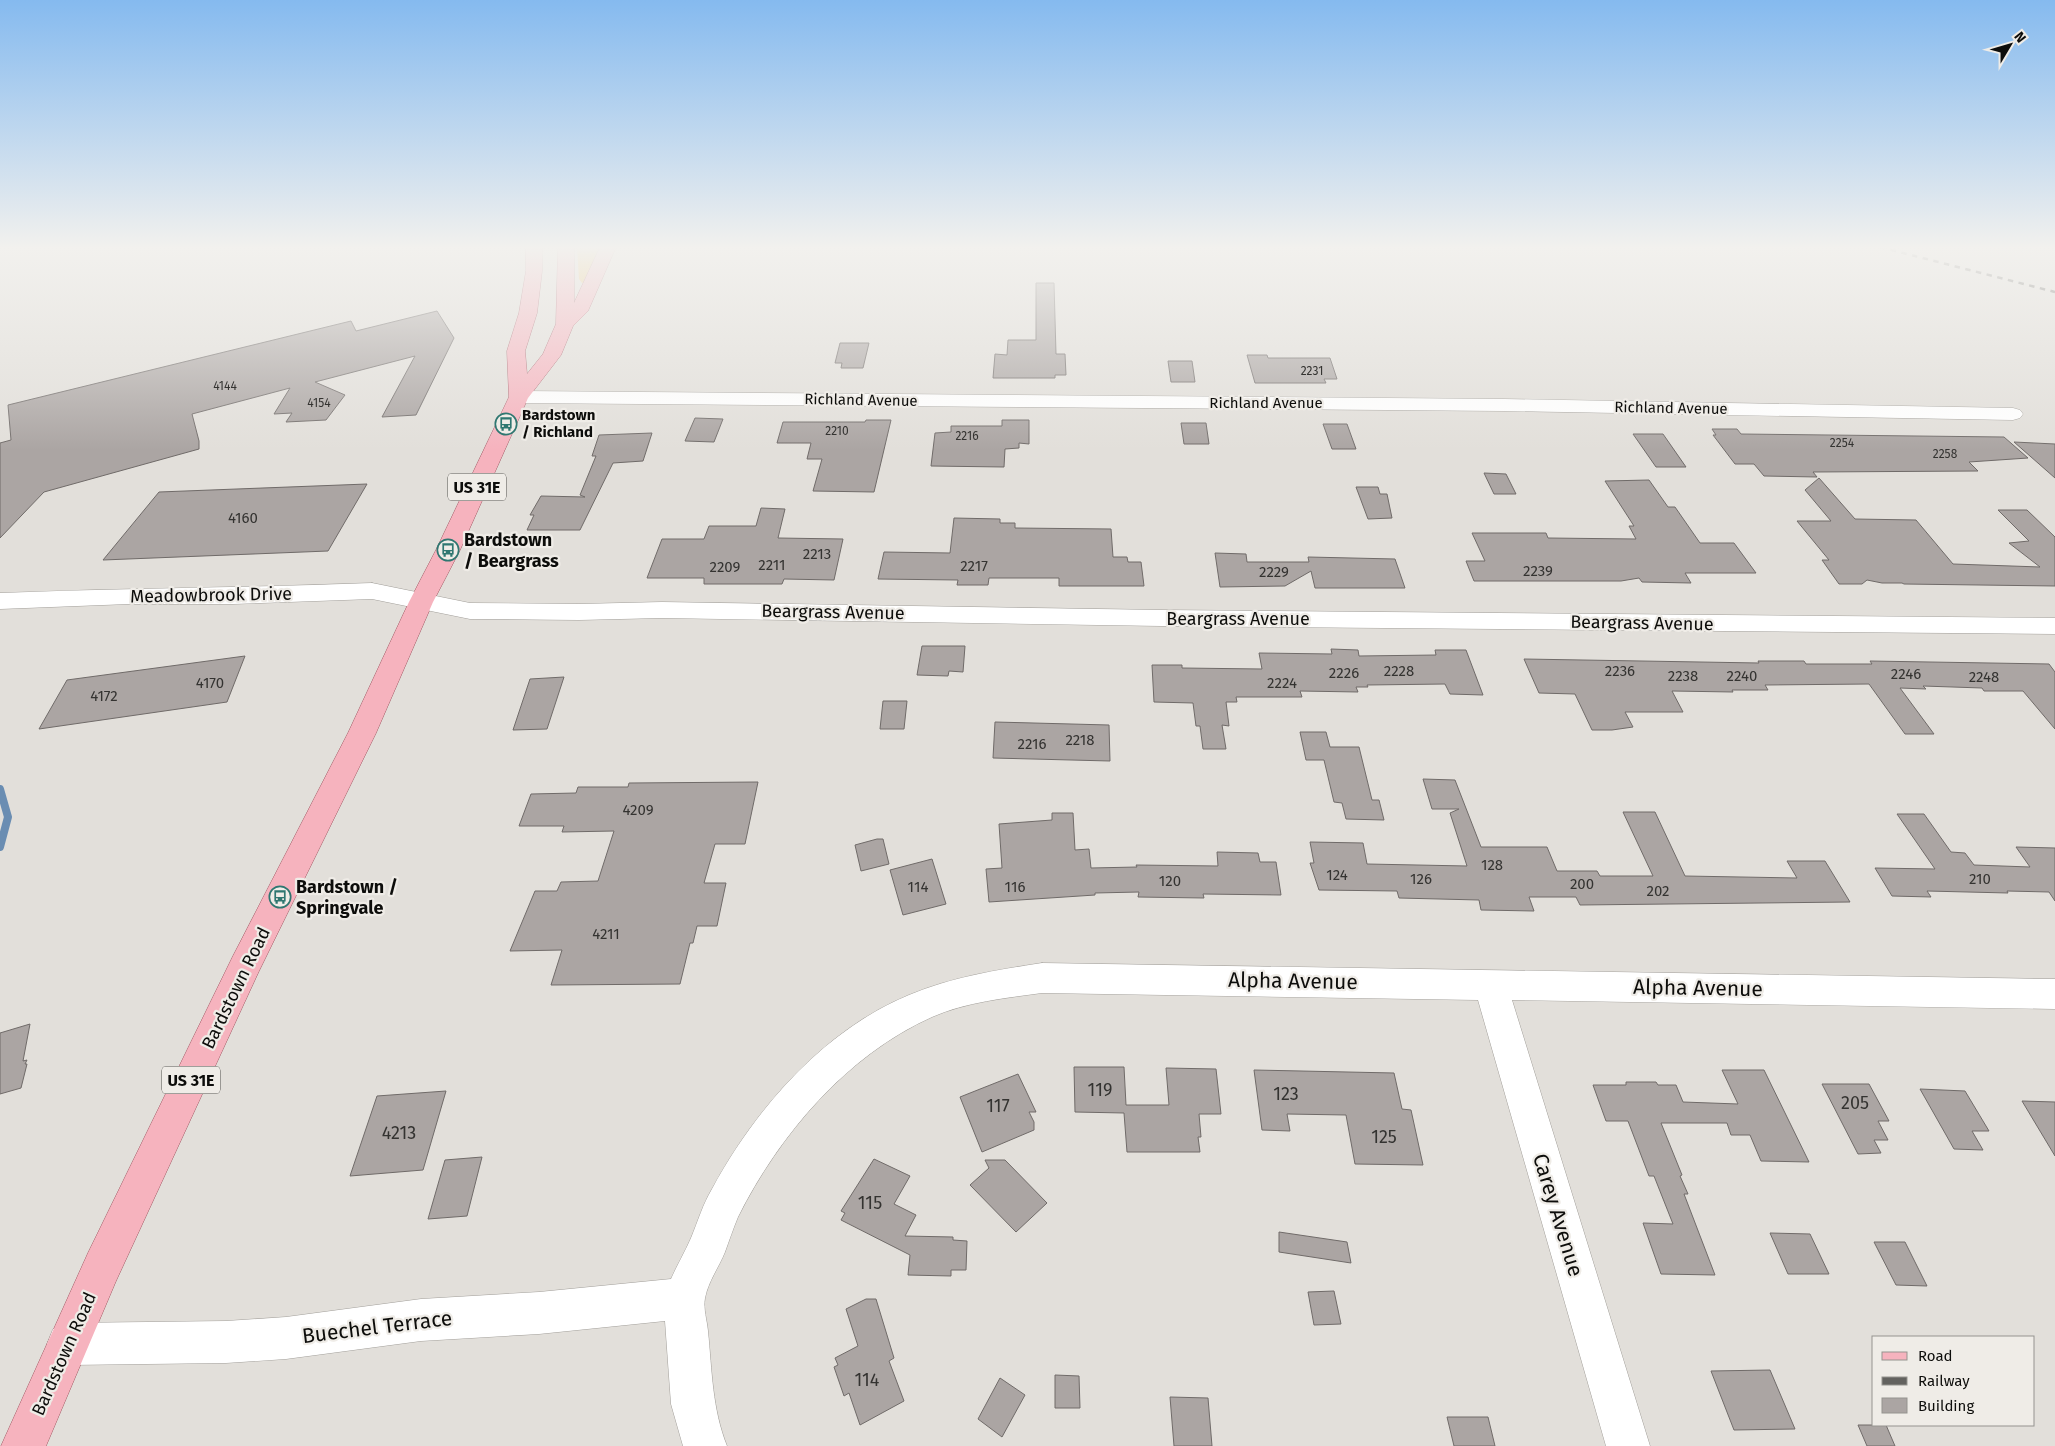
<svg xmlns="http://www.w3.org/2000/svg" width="2055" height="1446" font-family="'Fira Sans',sans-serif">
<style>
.green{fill:#efc674}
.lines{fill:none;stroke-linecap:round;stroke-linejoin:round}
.stream{stroke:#6a8db2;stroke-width:8}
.building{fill:#aba5a3;stroke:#706b69}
.minor-casing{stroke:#a29f9a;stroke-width:1}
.major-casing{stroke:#a15863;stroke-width:1}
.minor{fill:#fff;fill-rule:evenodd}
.major{fill:#f6b3be;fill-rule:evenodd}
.rail{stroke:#63625f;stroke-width:2.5;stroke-dasharray:5.5 5.5;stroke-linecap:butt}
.labels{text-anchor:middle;stroke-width:4.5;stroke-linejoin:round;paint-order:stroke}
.far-number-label{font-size:12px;fill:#343331}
.far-street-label{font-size:15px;fill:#0d0d0b;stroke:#efece7}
.far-poi-label{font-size:15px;font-weight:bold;fill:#0d0d0b;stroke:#efece7;text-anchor:start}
.number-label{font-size:15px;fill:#343331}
.shield{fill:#efece7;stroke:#51504d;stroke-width:1}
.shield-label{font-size:16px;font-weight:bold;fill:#0d0d0b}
.poi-label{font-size:18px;font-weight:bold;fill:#0d0d0b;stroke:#efece7;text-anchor:start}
.street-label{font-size:18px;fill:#0d0d0b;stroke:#efece7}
.near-number-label{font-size:18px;fill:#343331}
.near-street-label{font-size:21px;fill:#0d0d0b;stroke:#efece7}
</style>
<rect width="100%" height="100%" fill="#e2dfda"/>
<!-- green -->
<path class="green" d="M577 247H601L585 282 582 283 579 279Z"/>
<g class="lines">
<!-- stream -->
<path class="stream" d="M0 789 8 817 0 847"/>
</g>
<!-- building -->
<path class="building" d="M1036 283H1054L1056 354H1065L1066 375H1055V378H993L995 354 1007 355 1008 340H1036Z
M437 311 454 338 416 415 382 417 415 356 315 382 345 395 326 420 286 422 292 413 274 414 290 388 192 414 199 441V449L44 492 0 538V443L11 440 8 405 351 321 356 331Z
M840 343H869L863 368H841L842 363H835Z
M1247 355H1267L1268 358H1330L1337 379H1324L1326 383H1255Z
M1168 361H1192L1195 382H1171Z
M695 418 723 419 714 442 685 441Z
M866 420H891L874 492 813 491 822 459H807L811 443H777L783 422H865Z
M1002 420H1029V444L1019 443V448L1005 449 1004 467 931 466 935 433 951 432V426H1002Z
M1181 423H1206L1209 444H1184Z
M1323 424H1347L1356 449H1332Z
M1712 429H1737L1741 434 2004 437 2028 458 1969 462 1978 471 1813 472 1817 477 1764 476 1754 464H1735L1713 435H1716Z
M652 433 643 461 613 463 580 530H527L534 515H530L541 496 585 497 580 495 596 456H592L599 435Z
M1633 434H1663L1686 467H1656Z
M2014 442 2055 444V478Z
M1484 473 1506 474 1516 494H1494Z
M1819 478 1855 519 1916 520 1953 564 2040 567 2009 543 2029 541 1998 510H2027L2055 537V586L1904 584 1902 583H1882L1867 580 1862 584H1839L1822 560H1829L1797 521H1831L1805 490Z
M1649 480 1668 507H1675L1700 543H1734L1756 573H1685L1691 583 1642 582 1639 578 1621 581H1474L1466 561H1485L1472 533H1546L1548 538 1636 539 1629 526H1634L1605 481Z
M367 484 328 551 103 560 159 492Z
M1356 487H1378L1380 494H1387L1392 518 1368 519Z
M761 508 785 509 778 538 843 539 834 580 784 579 782 584H704V578H647L662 539H704L709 526H756Z
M954 518 1000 519V523H1015V528L1111 529 1113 557H1127L1128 562H1141L1144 586H1059V578H989L988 585H957L958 580 878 579 884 552 950 553Z
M1215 553 1246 554 1247 562H1309L1308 557 1395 559 1405 588H1315L1311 571 1285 586 1220 587Z
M922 646H965L963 672 949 671 948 676 917 675Z
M1331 649 1358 650 1359 656 1436 655 1435 650H1466L1483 695 1450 694 1445 684 1367 685 1368 687H1356L1358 692 1300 691 1302 697H1236L1237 702H1226L1229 726 1222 725 1226 749H1203L1200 726H1196L1193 703 1154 702 1152 665H1182V668L1262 669 1259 653 1332 654Z
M245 656 227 702 39 729 67 680Z
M1524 659 1759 663 1758 661H1804L1806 664H1872L1870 661 2049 664 2055 672V729L2023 691H1984L1982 688 1923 686 1926 689 1900 688 1934 734H1905L1869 684 1765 685 1768 690H1732L1733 692 1672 691 1683 712H1625L1633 727 1612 730H1592L1575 694 1539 693Z
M564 677 547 729 513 730 530 679Z
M883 701H907L904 729H880Z
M995 722 1109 725 1110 761 993 758Z
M1300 732H1326L1330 747H1359L1372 800H1379L1384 820 1346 819 1342 803 1334 802 1324 760H1306Z
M1423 779 1455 780 1481 847H1547L1557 871H1597L1600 876H1653L1623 812H1655L1685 876 1797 878 1787 861H1825L1850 902 1580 905 1576 897H1529L1534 911 1481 910 1479 900 1399 898 1397 891 1319 890 1310 863H1314L1310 842 1363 843 1367 864 1467 866 1450 813 1459 809H1432Z
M758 782 745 844H715L704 883H726L717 926H697L693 943H690L680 984 551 985 562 950 510 951 535 891H557L561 882 598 881 614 831 562 832 564 826H519L531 794 576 793 578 787H628L629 783Z
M1052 813H1073L1075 850 1089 849 1091 868 1137 867 1136 865 1218 866 1217 852 1258 853 1260 862H1276L1281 895 1203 894 1204 898 1138 897 1139 892 1095 893V895L989 902 986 869 1002 868 999 824 1052 820Z
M1897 814H1924L1951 852 1965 853 1974 865 2030 867 2016 847 2055 848V901L2049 892 2007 891 2008 893 1927 891 1931 897 1892 896 1875 868 1935 869Z
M877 839H883L889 864 861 871 855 845Z
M932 859 946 904 903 915 890 870Z
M30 1024 23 1061 27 1060 25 1064H27L21 1088 0 1094V1033Z
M1074 1067H1124L1126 1105H1169L1166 1068 1216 1069 1221 1114H1199L1201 1137H1198L1200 1152H1127L1124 1113 1075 1112Z
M1254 1070 1394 1073 1402 1109 1411 1110 1423 1165 1355 1164 1346 1115 1287 1114 1290 1131 1262 1130Z
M1722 1070H1764L1809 1162 1761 1161 1750 1135H1731L1727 1123H1661L1682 1175 1680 1176 1688 1194H1684L1715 1275 1661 1274 1643 1223 1673 1224 1654 1176H1649L1628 1121H1606L1593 1085H1626V1082H1656L1658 1085H1676L1683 1102 1738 1104Z
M1018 1074 1036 1112H1029L1034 1122V1130L982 1152 960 1097Z
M1822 1084H1869L1889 1121H1878L1888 1140H1874L1881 1153 1858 1154Z
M1920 1089 1965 1091 1989 1131H1972L1983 1150 1954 1149Z
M446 1091 423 1170 350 1176 377 1096Z
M2022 1101 2055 1102V1156Z
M482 1157 467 1216 428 1219 445 1160Z
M874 1159 910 1176 894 1204 916 1215 905 1236 953 1237V1240L967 1241 966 1270H951V1276L908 1275 910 1255 841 1220 845 1213 841 1211Z
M985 1160H1005L1047 1203 1016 1232 970 1185 989 1168Z
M1279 1232 1347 1242 1351 1263 1279 1252Z
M1770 1233 1810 1234 1829 1274H1788Z
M1874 1242H1905L1927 1286 1896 1285Z
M1334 1291 1341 1324 1314 1325 1308 1292Z
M866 1299H876L894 1358 889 1361 904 1401 860 1425 849 1393 844 1396 834 1367 838 1365 835 1358 858 1346 846 1309Z
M1770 1370 1795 1429 1734 1430 1711 1371Z
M1055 1375 1079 1376 1080 1408H1055Z
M1000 1378 1025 1395 1002 1437 978 1419Z
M1170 1397 1208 1398 1212 1446H1174Z
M1447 1417H1488L1495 1446H1454Z
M1858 1425H1886L1895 1446H1867Z"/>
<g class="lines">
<!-- minor casing -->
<g class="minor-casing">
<path id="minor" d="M519 391 1504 399 2013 408 2020 410 2023 414 2020 418 2013 420 1504 411 519 403 512 401 509 397 512 393Z
M372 583 470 603 579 604 662 602 1162 610 2055 618V634L1162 626 662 618 579 620 470 619 372 599 233 604H129L0 609V593C124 588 248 588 372 583Z
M1042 963 2055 979V1009L1512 1000 1650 1446H1606L1478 1000 1042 993C1006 998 966 1002 932 1017 847 1055 779 1135 738 1217 733 1229 729 1241 725 1252 719 1267 708 1282 705 1298 703 1309 707 1320 708 1331 712 1371 712 1408 727 1446H683L671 1404 665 1321 539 1334 421 1341 286 1359 226 1363 68 1365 53 1359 47 1344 53 1329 68 1323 226 1321 286 1317 421 1299 539 1292 671 1279C677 1265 685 1252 691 1238 698 1221 703 1204 712 1189 755 1109 824 1030 909 995 952 977 997 970 1042 963Z"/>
</g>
<!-- major casing -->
<g class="major-casing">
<path id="major" d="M526 247H542V271L537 313 525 351 527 374 543 354 556 324 558 247H574V303L600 247H616L588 311 573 326 561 355 528 398 460 550 433 602 376 733 259 971 116 1281 46 1446H1L88 1253 233 956 348 733 409 602 436 550 509 397 507 351 519 313 526 271Z"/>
</g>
<!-- minor -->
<use href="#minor" class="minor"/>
<!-- major -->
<use href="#major" class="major"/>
<!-- rail -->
<path class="rail" d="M1880 247 2055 292"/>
</g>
<!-- sky -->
<linearGradient id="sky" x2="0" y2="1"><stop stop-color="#85baef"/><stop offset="0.55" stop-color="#f2f1ee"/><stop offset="1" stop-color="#f2f1ee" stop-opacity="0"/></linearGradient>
<rect width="2055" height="450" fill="url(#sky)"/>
<!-- icons -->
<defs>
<g id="bus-ring" transform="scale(1.125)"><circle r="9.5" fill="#efece7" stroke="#2f7771" stroke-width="1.5"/><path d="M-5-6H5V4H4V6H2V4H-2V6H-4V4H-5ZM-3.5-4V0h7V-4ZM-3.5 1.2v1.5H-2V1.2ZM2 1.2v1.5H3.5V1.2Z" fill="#2f7771"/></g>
</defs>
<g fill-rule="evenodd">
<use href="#bus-ring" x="506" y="424"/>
<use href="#bus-ring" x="448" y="550"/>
<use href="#bus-ring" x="280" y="897"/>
</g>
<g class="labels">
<!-- far-number labels -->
<g class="far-number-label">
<text x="1312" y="375">2231</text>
<text x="225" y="390">4144</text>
<text x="319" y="407">4154</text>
<text x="837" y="435">2210</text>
<text x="967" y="440">2216</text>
<text x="1842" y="447">2254</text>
<text x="1945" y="458">2258</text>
</g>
<!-- far-street labels -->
<g class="far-street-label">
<text transform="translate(861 400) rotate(1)" y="5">Richland Avenue</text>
<text x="1266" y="408">Richland Avenue</text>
<text transform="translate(1671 408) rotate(1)" y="5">Richland Avenue</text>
</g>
<!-- far-poi labels -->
<g class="far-poi-label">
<text x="522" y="420">Bardstown<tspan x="522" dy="17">/ Richland</tspan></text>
</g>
<!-- number labels -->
<g class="number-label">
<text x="243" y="523">4160</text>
<text x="817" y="559">2213</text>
<text x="772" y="570">2211</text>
<text x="974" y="571">2217</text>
<text x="725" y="572">2209</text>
<text x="1538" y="576">2239</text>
<text x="1274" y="577">2229</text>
<text x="1399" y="676">2228</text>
<text x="1620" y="676">2236</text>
<text x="1344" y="678">2226</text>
<text x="1906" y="679">2246</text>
<text x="1683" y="681">2238</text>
<text x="1742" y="681">2240</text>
<text x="1984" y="682">2248</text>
<text x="210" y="688">4170</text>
<text x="1282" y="688">2224</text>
<text x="104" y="701">4172</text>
<text x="1080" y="745">2218</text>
<text x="1032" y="749">2216</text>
<text x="638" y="815">4209</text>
<text x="1492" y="870">128</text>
<text x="1337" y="880">124</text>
<text x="1421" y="884">126</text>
<text x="1980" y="884">210</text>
<text x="1170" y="886">120</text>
<text x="1582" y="889">200</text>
<text x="918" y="892">114</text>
<text x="1015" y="892">116</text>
<text x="1658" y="896">202</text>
<text x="606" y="939">4211</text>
</g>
<!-- shield labels -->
<g class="shield">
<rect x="448" y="473.5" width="58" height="27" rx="4"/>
<rect x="162" y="1066.5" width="58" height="27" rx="4"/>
</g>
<g class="shield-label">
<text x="477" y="493">US 31E</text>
<text x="191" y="1086">US 31E</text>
</g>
<!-- poi labels -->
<g class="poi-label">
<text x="464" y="546">Bardstown<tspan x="464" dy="21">/ Beargrass</tspan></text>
<text x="296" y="893">Bardstown /<tspan x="296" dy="21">Springvale</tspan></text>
</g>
<!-- street labels -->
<g class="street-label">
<text transform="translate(211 595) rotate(-1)" y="6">Meadowbrook Drive</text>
<text transform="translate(833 612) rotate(1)" y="6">Beargrass Avenue</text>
<text x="1238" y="625">Beargrass Avenue</text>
<text transform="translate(1642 623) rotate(1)" y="6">Beargrass Avenue</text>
<text transform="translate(236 988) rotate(-64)" y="6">Bardstown Road</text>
<text transform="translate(64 1354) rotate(-66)" y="6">Bardstown Road</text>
</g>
<!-- near-number labels -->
<g class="near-number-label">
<text x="1100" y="1096">119</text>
<text x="1286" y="1100">123</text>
<text x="1855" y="1109">205</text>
<text x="998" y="1112">117</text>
<text x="399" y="1139">4213</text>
<text x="1384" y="1143">125</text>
<text x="870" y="1209">115</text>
<text x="867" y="1386">114</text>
</g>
<!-- near-street labels -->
<g class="near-street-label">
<text transform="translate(1293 981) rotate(1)" y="7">Alpha Avenue</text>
<text transform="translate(1698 988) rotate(1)" y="7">Alpha Avenue</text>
<text transform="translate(1558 1215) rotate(73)" y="7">Carey Avenue</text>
<text transform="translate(377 1327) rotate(-7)" y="7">Buechel Terrace</text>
</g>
</g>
<!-- legend -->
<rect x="1872" y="1336" width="162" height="90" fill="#efece7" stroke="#95938f"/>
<rect x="1882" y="1352" width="25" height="8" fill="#f6b3be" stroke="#95938f"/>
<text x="1918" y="1361" font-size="15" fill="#0d0d0b">Road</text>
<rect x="1882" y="1377" width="25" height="8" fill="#63625f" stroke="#95938f"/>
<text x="1918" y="1386" font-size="15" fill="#0d0d0b">Railway</text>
<rect x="1882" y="1398" width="25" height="15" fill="#aba5a3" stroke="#95938f"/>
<text x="1918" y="1411" font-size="15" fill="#0d0d0b">Building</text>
<!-- north arrow -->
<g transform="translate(2010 45) rotate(52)" stroke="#efece7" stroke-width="4" paint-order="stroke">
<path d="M0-4L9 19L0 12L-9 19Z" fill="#0d0d0b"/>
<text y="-8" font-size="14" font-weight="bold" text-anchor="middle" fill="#0d0d0b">N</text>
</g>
</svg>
